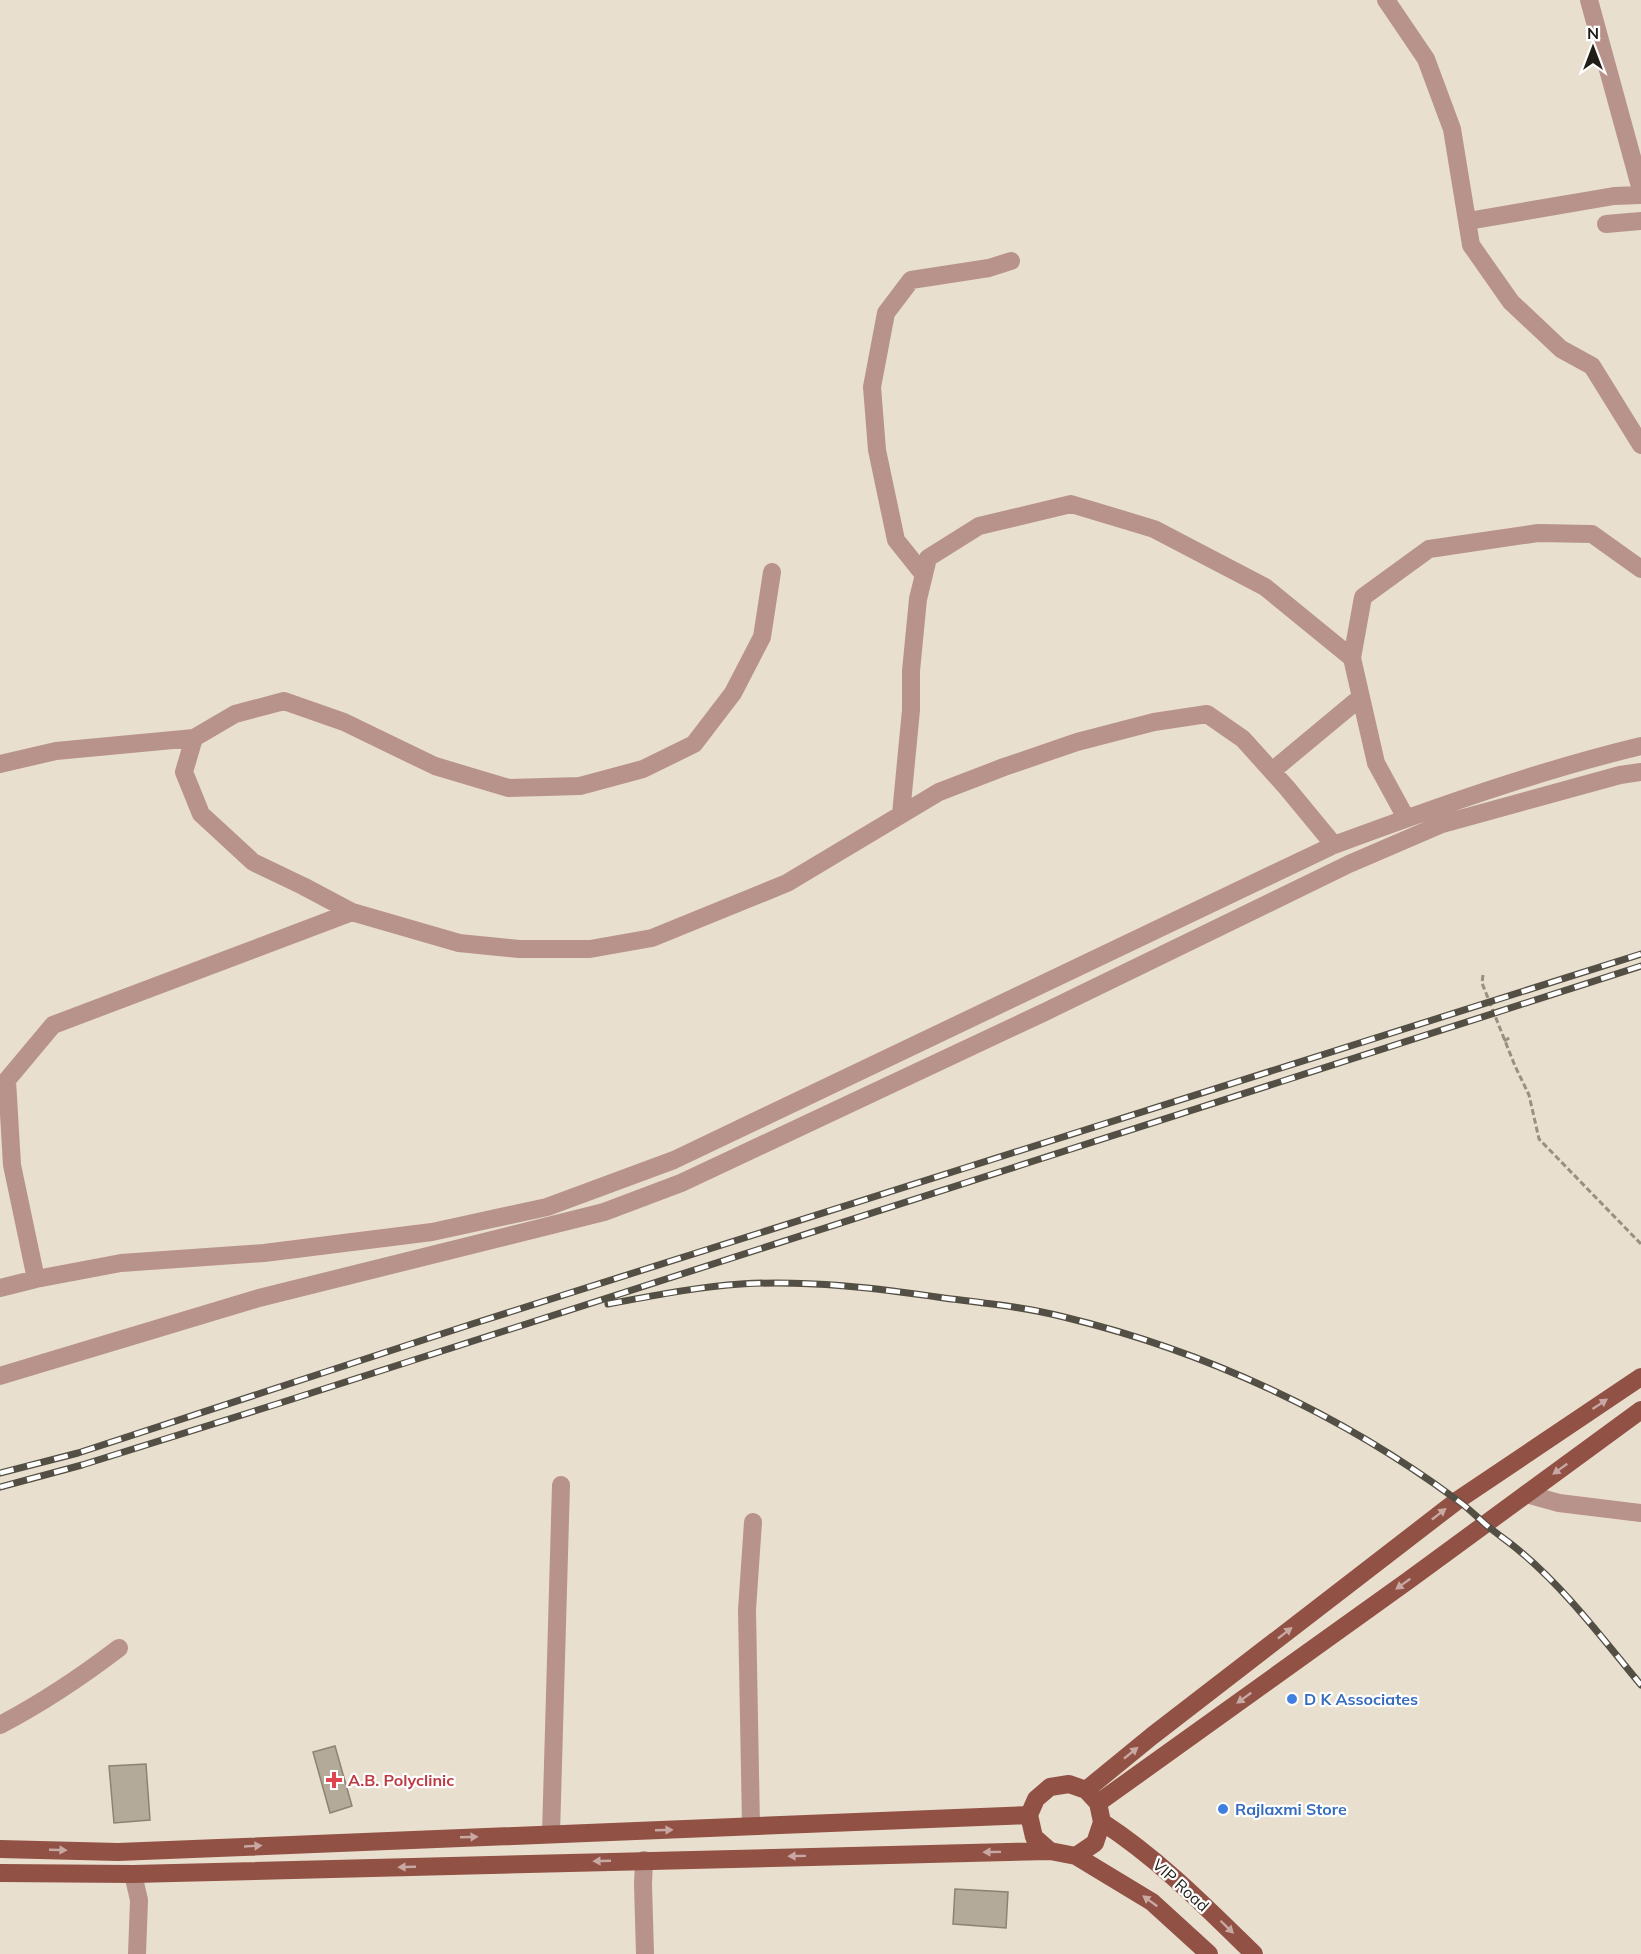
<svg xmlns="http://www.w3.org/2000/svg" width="1641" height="1954" font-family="Mulish,sans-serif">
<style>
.building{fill:#b3aa99;stroke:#8c8373;stroke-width:1.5}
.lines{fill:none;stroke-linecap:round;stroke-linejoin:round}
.path{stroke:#979083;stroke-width:3;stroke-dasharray:6 3;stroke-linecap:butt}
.minor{stroke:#b8938b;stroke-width:18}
.major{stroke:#915145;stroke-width:18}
.rail-casing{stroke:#534f45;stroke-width:7}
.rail{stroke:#fff;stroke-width:4.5;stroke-dasharray:14;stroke-linecap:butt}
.oneway{fill:#c8a8a2}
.shop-dot{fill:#3f7fe0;stroke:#fff;stroke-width:2}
.health-dot{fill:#e0444e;stroke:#fff;stroke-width:2}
.labels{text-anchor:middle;stroke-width:4.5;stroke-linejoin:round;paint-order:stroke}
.shop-label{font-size:16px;font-weight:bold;fill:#366cbe;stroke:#fff;text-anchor:start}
.health-label{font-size:16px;font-weight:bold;fill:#be3a42;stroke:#fff;text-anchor:start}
.street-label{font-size:16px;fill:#201d16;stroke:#fff}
</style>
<rect width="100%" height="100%" fill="#e9dfce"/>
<!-- building -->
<path class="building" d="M335 1746 352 1806 330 1813 313 1752Z
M146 1764 150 1820 114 1823 109 1766Z
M955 1889 1008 1892 1006 1928 953 1924Z"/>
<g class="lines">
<!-- path -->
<path class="path" d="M1483 975 1482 983 1515 1066 1529 1095 1539 1139 1641 1244
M1504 1041 1511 1037"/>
<!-- minor -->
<path class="minor" d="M1386 0 1426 59 1452 129 1471 245 1511 302 1561 349 1592 366 1641 445
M1589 0 1641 190
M1468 221 1614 196 1641 195
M1606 224 1641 221
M772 572 762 637 733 693 694 744 643 769 580 786 509 788 435 766 344 722 284 701 235 714 194 738 184 772 201 814 253 862 303 886 352 912 459 943 519 949H590L652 938 787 883 939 792 1004 767 1077 742 1154 722 1207 714 1243 739 1287 788 1334 845
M924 575 896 540 877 450 872 387 886 313 911 280 989 268 1011 261
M0 764 56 751 194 738
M1272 771 1361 697
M901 814 911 710V671L918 599 928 558 979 526 1071 504 1154 529 1265 587 1352 658
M1406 818 1376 763 1352 658 1363 597 1429 549 1538 533 1592 534 1641 569
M36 1279 12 1165 7 1080 53 1025 352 912
M0 1288 36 1279 121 1263 264 1253 432 1232 547 1207 674 1160 1334 845C1434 808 1537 771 1641 746
M0 1376 259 1298 604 1212 681 1183 1047 1011 1349 864 1442 824 1620 775 1641 772
M1526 1494 1559 1503 1641 1513
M0 1725C42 1703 81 1677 119 1648
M751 1826 747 1610 753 1522
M551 1834 561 1485
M644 1860 643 1884 645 1954
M133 1874 139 1900 137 1954"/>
<!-- major -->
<path class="major" d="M1069 1784 1086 1790 1098 1803 1102 1822 1095 1843 1076 1856 1050 1851 1034 1837 1029 1815 1036 1799 1050 1787Z
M1086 1790 1152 1736 1458 1500 1641 1377
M1098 1803 1409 1580 1641 1410
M1102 1822C1159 1859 1206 1907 1254 1954
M0 1849 118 1852 1029 1815
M1076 1856 1152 1902 1209 1954
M0 1873 133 1874 1050 1851"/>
<!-- rail casing -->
<g class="rail-casing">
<path id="rail" d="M608 1304C652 1296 696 1287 741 1284 808 1280 877 1288 944 1298 984 1303 1025 1307 1064 1317 1205 1351 1341 1414 1457 1500 1467 1507 1475 1515 1484 1523 1494 1532 1505 1539 1516 1548 1564 1587 1602 1638 1641 1685
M0 1473 78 1453 472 1324 1641 954
M0 1487 82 1465 277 1404 1641 966"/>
</g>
<!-- rail -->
<use href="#rail" class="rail"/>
</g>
<!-- one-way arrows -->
<defs><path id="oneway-solid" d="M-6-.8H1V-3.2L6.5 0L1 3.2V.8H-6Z" transform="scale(1.5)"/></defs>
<g class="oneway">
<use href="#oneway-solid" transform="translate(1600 1404) rotate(-34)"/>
<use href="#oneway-solid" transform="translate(1560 1469) rotate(144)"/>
<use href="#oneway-solid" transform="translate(1439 1514) rotate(-38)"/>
<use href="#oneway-solid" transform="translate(1403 1584) rotate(144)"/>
<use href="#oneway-solid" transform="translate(1285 1633) rotate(-38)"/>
<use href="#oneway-solid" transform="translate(1244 1698) rotate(144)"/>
<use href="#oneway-solid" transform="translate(1131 1753) rotate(-39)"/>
<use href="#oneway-solid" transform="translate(664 1830) rotate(-2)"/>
<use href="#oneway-solid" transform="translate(469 1837) rotate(-2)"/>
<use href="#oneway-solid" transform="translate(253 1846) rotate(-3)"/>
<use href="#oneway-solid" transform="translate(58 1850) rotate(2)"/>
<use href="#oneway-solid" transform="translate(992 1852) rotate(179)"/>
<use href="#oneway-solid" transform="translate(797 1856) rotate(179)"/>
<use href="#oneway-solid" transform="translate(602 1861) rotate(178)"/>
<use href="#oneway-solid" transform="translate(407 1867) rotate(178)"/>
<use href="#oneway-solid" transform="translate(1150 1901) rotate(-144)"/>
<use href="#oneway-solid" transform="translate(1227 1927) rotate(44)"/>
</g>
<!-- markers -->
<g class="shop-dot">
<circle cx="1292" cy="1699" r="6"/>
<circle cx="1223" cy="1809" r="6"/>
</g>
<path class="health-dot" d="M331 1771h6v6h6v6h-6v6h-6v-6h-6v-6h6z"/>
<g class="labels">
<!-- shop labels -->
<g class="shop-label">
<text x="1304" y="1705">D K Associates</text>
<text x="1235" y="1815">Rajlaxmi Store</text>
</g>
<!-- health labels -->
<g class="health-label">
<text x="348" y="1786">A.B. Polyclinic</text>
</g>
<!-- street labels -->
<g class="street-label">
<text transform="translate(1181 1885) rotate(42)" y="6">VIP Road</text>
</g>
</g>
<!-- north arrow -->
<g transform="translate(1593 48)" stroke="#ffffff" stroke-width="4.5" paint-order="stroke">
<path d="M0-4.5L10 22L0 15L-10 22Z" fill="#201d16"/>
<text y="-9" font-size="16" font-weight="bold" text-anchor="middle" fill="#201d16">N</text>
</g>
</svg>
